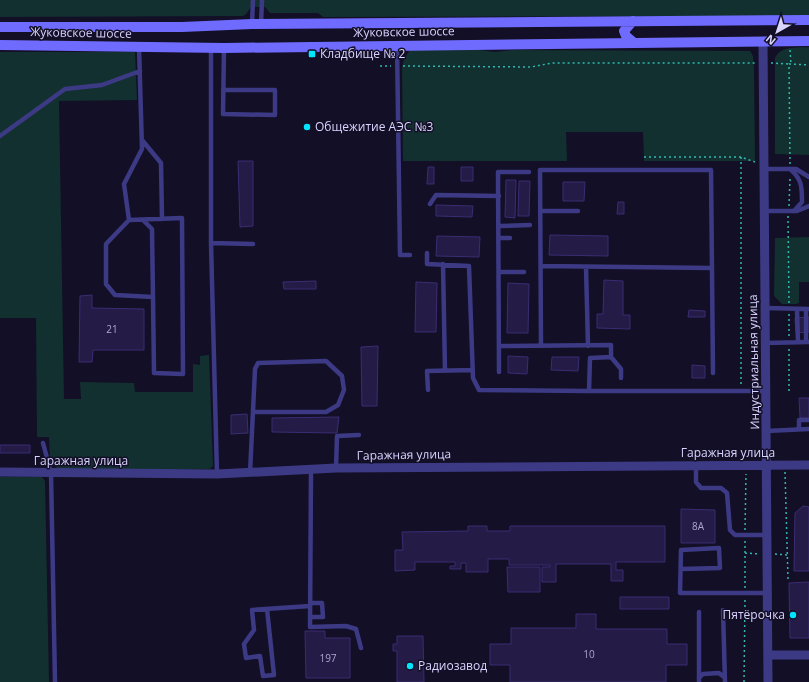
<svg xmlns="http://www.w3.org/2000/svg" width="809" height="682" font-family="'Open Sans',sans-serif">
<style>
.green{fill:#12302f}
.building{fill:#241b47;stroke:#3b2d73}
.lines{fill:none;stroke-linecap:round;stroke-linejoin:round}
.path{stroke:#2fb8b0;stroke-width:1.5;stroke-dasharray:2 3;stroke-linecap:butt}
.service{stroke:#3d3a85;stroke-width:4.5}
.minor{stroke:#3d3a85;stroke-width:9}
.secondary{stroke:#6f6bff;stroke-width:10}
.poi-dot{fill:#00e5ff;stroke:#130f26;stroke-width:1.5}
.labels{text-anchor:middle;stroke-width:3;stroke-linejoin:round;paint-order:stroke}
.number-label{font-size:10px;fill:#aca6d1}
.street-label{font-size:12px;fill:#d9d4ff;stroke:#130f26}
.poi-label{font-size:12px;fill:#d9d4ff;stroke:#130f26;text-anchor:start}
</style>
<rect width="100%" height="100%" fill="#130f26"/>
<!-- green -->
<path class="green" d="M0 0H809V16L323 17 318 13H270L265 7H251L246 14 243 16 0 17Z
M809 47V155L775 154V58C781 45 797 48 809 47Z
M410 50H480L495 52 512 50 750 51 753 56 754 68 755 161H644L643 132H566L567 161H403L402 68 404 59Z
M0 52H135L137 100 59 101 64 399H81L80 382 134 383 135 392H193V364L200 365V356L209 355 213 466 210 469 59 470 50 462 49 437H37L36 318H0Z
M809 237V282H799V303L796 304H782L774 296 775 238Z
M0 477H42L45 481 49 682H0Z"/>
<!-- building -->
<path class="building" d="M238 161H253V226L240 227Z
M428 167H434V184H427Z
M461 167H473V181H461Z
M506 180H516L515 218 505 217Z
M519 181H530L529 216H518Z
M563 182H585L584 201H563Z
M618 202H624V214H617Z
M436 205 473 206 472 217 436 216Z
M550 235 608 236V256L549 255Z
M437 236 480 237 479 257 436 256Z
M604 280 623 281V315H630V329L597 328V314H603Z
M316 281V289H284L283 282Z
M416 282 437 283 436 332H415Z
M508 283 529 284 528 333H507Z
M92 295V308L144 309V350H93L92 362H79L80 296Z
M689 310 705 311V317H688Z
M809 317V332L796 333 795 318Z
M378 346 377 406H362L361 347Z
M508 356 528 357 527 374 508 373Z
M552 357H579L578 371 551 370Z
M692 365 705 366V378H692Z
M799 398H809V418H800Z
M247 414 248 433 231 434V415Z
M339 417 337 433 272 432V418Z
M0 445H30V453H0Z
M803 506 809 507V571H794L795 513Z
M681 509 715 510V543H681Z
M468 526H487V531H510V526H665V562H616V570H623V581H611V564H556V582H542V567H550V565H509V559H488V572H466V563H461V569H450V566H455V562H415V570L395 571V550H403L402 532 468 531Z
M507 567H540V592H508Z
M809 582V638H790L789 583Z
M620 597H669V609H620Z
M576 614H596V629H667V644H687V665H666V682H510V665H490V644H511V628H576Z
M305 631H325V638H350V678H306Z
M397 636H423L424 682H397V651H393V644H397Z"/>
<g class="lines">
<!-- path -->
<path class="path" d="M790 50 791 64
M771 63 789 64
M380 66H391
M403 66 531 67 552 63H755
M644 157H741L755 162
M741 157V385
M790 164 789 64 809 65
M789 206 790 178
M788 216 789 304
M789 314V336
M789 391V348
M785 472 788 579
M745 530 746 474
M745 553 759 554
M775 554 787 555
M745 588V540
M744 682 745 598"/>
<!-- service -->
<path class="service" d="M252 24 253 0
M261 24 262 0
M397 45 400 255H410
M211 48V243L217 474
M223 90H275V115L223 114 224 48
M0 136 65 89 102 85 140 71
M142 140 161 163 162 219
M764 169H796L809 177
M790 169C802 179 802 187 802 202L794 211
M430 204 436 195 499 196
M540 211H578
M764 211H797L809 206
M129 220 182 218 183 374 154 373 153 297 115 295 106 284V244L129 220 124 184 142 149 139 47
M143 220 152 229 153 297
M499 226 530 225
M499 238H510
M211 243 253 244
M427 253V264L469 266 473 378 479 390 589 391 590 358 611 357 621 369V378
M443 264 445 371
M541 266 712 268
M586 267 588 346
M499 272H524
M765 308 809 309
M797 309 798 342
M806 342V309
M766 343 809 342
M499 346 611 345V357
M541 346 540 170H711L713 373
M499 372 498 172H529
M428 390 427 371 472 370
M589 391H766
M799 429V420H809
M766 431 809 429
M43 443 51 473 55 682
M696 465V482L701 488H721L727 493 730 530 735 535H767
M336 468 337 436 359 435
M311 470 310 627 346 626 356 629 361 648
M250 473 255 369 258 363 326 361 342 376 344 390 338 405 326 412H254
M681 569 720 568 719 548 681 550 680 593H768
M310 603H322L323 617H310
M267 609 274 675 263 676 260 656 246 658 244 644 254 630 252 610 310 606
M723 610 725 682
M699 612V682
M699 678 703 674 719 673 724 677"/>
<!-- minor -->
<path class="minor" d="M763 42 768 682
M0 472 217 474 336 468 809 465
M768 655H809"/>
<!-- secondary -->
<path class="secondary" d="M633 21 624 31 626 36 633 42
M0 27H182L252 24 809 20
M0 45 224 48 809 41"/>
</g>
<!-- markers -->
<g class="poi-dot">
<rect x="308" y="50" width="8" height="8" rx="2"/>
<circle cx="307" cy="127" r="4"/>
<circle cx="793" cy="615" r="4"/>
<circle cx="410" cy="666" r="4"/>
</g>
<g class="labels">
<!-- number labels -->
<g class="number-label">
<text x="112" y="333">21</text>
<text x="698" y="530">8А</text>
<text x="589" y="658">10</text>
<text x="328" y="662">197</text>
</g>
<!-- street labels -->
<g class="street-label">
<text transform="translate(404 32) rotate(-1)" y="4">Жуковское шоссе</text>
<text transform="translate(81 33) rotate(1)" y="4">Жуковское шоссе</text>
<text transform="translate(754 362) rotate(-91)" y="4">Индустриальная улица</text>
<text x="728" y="457">Гаражная улица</text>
<text transform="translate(404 455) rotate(-1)" y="4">Гаражная улица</text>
<text x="81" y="465">Гаражная улица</text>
</g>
<!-- poi labels -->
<g class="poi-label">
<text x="320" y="58">Кладбище № 2</text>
<text x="315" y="131">Общежитие АЭС №3</text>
<text x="785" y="619" text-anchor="end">Пятёрочка</text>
<text x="418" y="670">Радиозавод</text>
</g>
</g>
<!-- north arrow -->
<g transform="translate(777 32) rotate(219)" stroke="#130f26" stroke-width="3" paint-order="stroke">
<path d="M0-3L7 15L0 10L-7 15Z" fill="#d9d4ff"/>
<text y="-6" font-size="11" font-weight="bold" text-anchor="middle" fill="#d9d4ff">N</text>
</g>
</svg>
